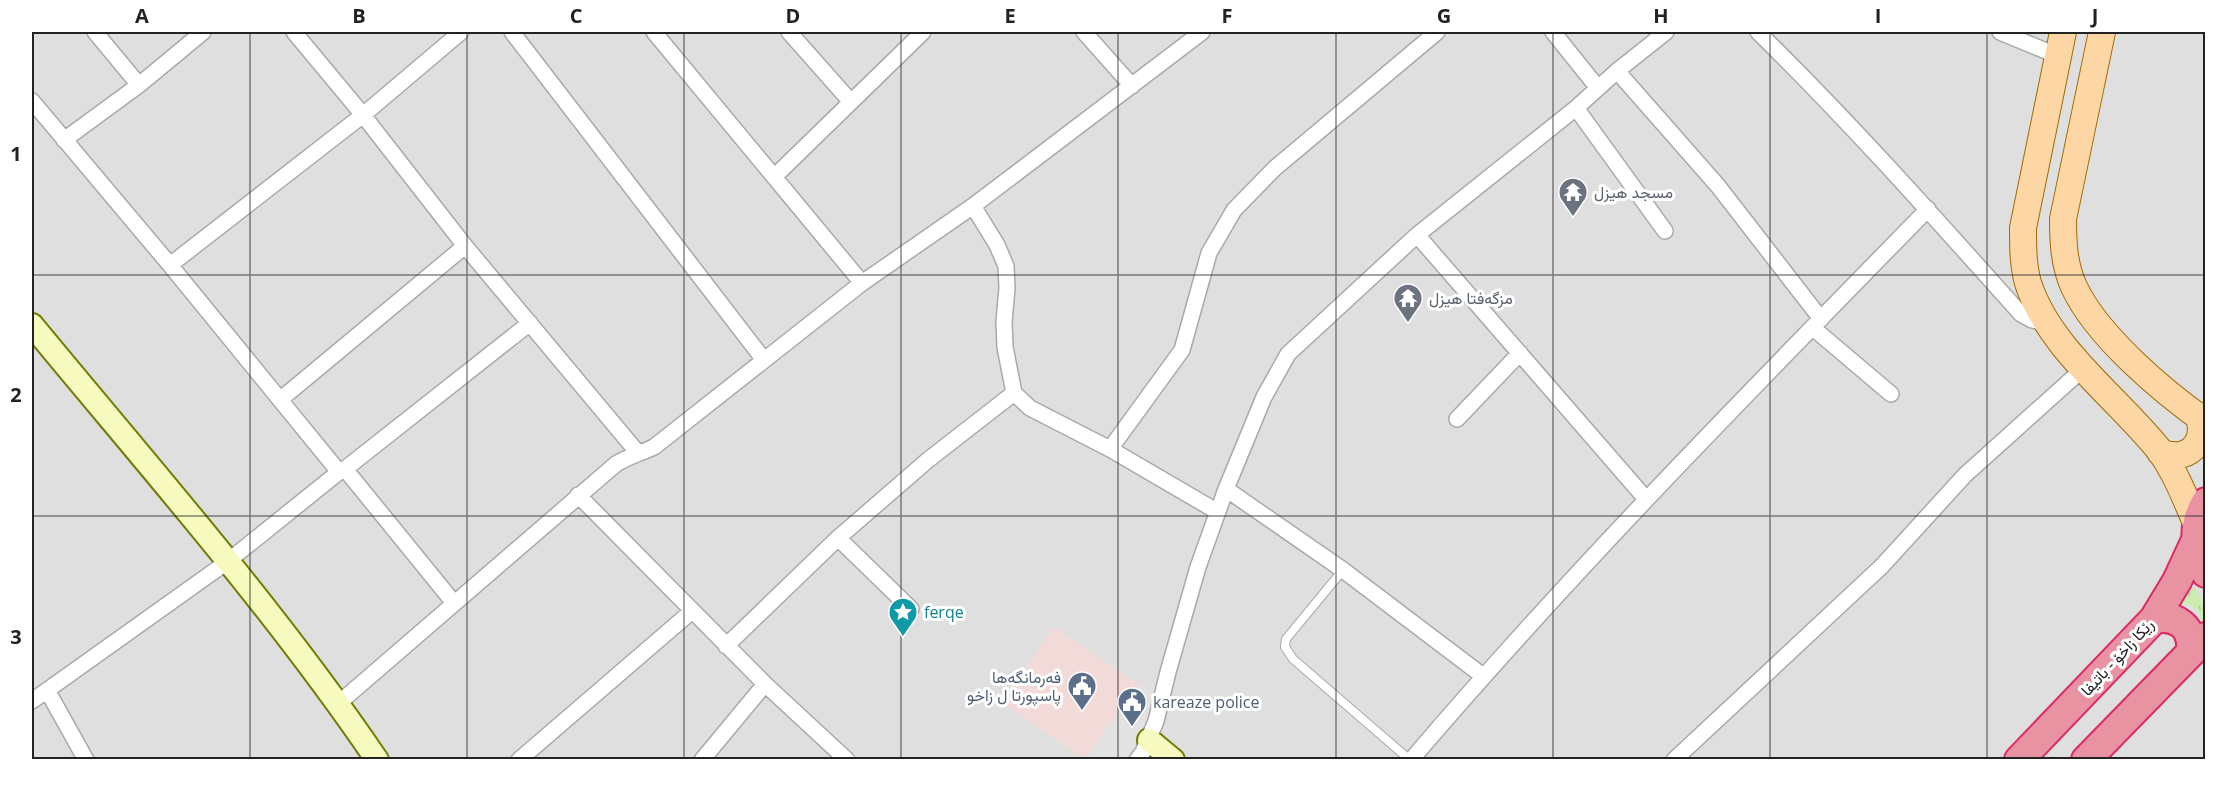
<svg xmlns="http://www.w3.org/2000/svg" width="2237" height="791" font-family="'Open Sans',Vazirmatn,sans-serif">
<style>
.residential{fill:#e0dfdf}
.commercial{fill:#f2dad9}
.grass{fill:url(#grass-tufts)}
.parking{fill:#e2e2e2}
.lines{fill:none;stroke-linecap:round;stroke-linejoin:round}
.lane-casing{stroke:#a9a9a9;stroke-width:10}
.street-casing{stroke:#a9a9a9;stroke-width:18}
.secondary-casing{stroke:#707d05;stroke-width:26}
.primary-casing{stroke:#a06b00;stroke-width:28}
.highway-casing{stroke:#dc2a67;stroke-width:32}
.lane{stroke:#fff;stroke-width:8}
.street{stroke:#fff;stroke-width:15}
.secondary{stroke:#f7fabf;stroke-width:22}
.primary{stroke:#fcd6a4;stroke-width:26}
.highway{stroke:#e892a2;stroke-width:28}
.grid{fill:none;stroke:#222;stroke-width:1.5;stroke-opacity:0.55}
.labels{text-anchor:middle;stroke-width:6;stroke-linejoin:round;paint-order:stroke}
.worship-label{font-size:16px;fill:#5b616d;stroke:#fff;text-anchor:start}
.culture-label{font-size:16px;fill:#0d838f;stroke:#fff;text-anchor:start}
.street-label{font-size:16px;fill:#222;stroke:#fff}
.service-label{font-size:16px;fill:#4e5e75;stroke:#fff;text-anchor:end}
.neatline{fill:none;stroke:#222;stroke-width:2}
.grid-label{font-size:20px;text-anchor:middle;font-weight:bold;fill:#222}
</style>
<defs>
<pattern id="grass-tufts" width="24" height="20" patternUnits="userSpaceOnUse" patternTransform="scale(1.5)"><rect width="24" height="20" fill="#cdebb0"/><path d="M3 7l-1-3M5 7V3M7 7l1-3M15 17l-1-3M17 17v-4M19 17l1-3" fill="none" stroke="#b0c997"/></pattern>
</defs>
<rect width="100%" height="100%" fill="#f2efe9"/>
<!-- residential -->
<path class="residential" d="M32 32H2205V759H32Z"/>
<!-- commercial -->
<path class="commercial" d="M1054 627 1139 685 1084 759 1001 702Z"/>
<!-- grass -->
<path class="grass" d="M2195 587 2205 606V626L2202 624 2199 612 2188 604 2175 605Z"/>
<!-- parking -->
<path class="parking" d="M1139 685 1162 699 1137 759 1084 760Z"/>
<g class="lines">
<!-- lane casing -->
<g class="lane-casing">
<path id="lane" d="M1343 570 1286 639 1285 647 1293 659 1410 760"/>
</g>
<!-- street casing -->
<g class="street-casing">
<path id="street" d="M95 32 139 85
M294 32 363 115 465 246 638 453
M512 32 764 360
M654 32 862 283
M789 32 851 102
M1084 32 1132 86
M1553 32 1598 88
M1758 32C1850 122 1935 218 2021 314L2032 320 2047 323
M2000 32 2058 56
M1617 71 1718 186 1821 319
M32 101 170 265 339 472
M1576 108 1665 231
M64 140 139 85 203 32
M774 177 923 32
M973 206 997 245 1006 266 1007 288 1004 322 1005 347 1014 393 1030 408 1110 449 1218 512
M1417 235 1646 499
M170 265 363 115 461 32
M1813 328 1891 394
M281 399 465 246
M1457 419 1520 353
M1110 449 1182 350 1209 253 1234 210 1275 168 1437 32
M345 469 454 603
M1226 489 1343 570 1483 676
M578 495 765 684 847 760
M838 538 911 609
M726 646 838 538 928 460 1014 393
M47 690 86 760
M32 701 227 562 339 472 345 469 530 323
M339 703 616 464C629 456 641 453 654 447L862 283 973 206 1202 32
M519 760 692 611
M702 760 765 684
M1137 760 1143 752 1156 721 1168 672 1198 567 1226 489 1264 397 1288 354 1417 235 1576 108 1617 71 1666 32
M1411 760C1575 568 1752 389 1928 209
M1674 760 1882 566 1965 475 2084 368"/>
</g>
<!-- secondary casing -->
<g class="secondary-casing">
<path id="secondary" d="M32 325C149 467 273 607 377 760
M1149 740 1173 760"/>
</g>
<!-- primary casing -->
<g class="primary-casing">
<path id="primary" d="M2063 32 2023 228C2023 247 2023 265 2028 283 2049 349 2118 398 2160 451 2176 473 2186 500 2197 525
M2102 32 2063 219C2063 242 2064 265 2074 287 2097 336 2162 391 2206 422
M2160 452C2187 463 2207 444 2199 417"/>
</g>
<!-- highway casing -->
<g class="highway-casing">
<path id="highway" d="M2206 502C2192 525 2195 550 2206 573
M2154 619C2176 614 2193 627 2191 650
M2019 760 2154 619 2177 581 2196 540
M2086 760 2206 637"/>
</g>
<!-- lane -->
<use href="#lane" class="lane"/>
<!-- street -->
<use href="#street" class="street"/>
<!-- secondary -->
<use href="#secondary" class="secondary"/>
<!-- primary -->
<use href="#primary" class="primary"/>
<!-- highway -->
<use href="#highway" class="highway"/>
</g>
<!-- grid -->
<path class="grid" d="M250 32V760M467 32V760M684 32V760M901 32V760M1118 32V760M1336 32V760M1553 32V760M1770 32V760M1987 32V760M32 275H2206M32 516H2206"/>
<!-- icons -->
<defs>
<g id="temple-pin" transform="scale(1.5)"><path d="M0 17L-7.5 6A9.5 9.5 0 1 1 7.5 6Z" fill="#6b7280" stroke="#fff"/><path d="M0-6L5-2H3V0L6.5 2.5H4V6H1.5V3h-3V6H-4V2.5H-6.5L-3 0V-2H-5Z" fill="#fff"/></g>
<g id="sight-pin" transform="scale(1.5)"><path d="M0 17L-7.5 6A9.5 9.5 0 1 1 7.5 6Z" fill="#0f9aa8" stroke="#fff"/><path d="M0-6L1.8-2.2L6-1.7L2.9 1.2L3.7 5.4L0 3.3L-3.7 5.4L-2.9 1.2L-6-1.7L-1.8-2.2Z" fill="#fff"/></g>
<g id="civic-pin" transform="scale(1.5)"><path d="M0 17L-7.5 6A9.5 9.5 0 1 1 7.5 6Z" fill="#5c6f8a" stroke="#fff"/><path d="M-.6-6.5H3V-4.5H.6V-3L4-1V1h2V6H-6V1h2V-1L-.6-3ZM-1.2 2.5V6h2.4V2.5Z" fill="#fff"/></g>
</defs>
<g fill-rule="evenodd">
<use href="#temple-pin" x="1573" y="192"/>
<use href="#temple-pin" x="1408" y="298"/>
<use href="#sight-pin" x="903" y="612"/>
<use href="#civic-pin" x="1082" y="686"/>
<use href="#civic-pin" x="1132" y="702"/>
</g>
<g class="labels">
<!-- worship labels -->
<g class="worship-label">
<text x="1594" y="198">مسجد هيزل</text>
<text x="1429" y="304">مزگەفتا هیزل</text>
</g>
<!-- culture labels -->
<g class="culture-label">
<text x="924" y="618">ferqe</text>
</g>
<!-- street labels -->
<g class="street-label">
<text transform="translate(2117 657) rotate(-47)" y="6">رێکا زاخۆ - باتیفا</text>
</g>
<!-- service labels -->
<g class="service-label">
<text x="1061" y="683">فەرمانگەها<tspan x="1061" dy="18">پاسپورتا ل زاخو</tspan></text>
<text x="1153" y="708" text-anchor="start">kareaze police</text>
</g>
</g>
<!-- border -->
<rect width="2237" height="791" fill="none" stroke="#ffffff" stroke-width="66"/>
<rect x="33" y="33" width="2171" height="725" class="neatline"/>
<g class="grid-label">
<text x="142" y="23">A</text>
<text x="359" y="23">B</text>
<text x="576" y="23">C</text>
<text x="793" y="23">D</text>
<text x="1010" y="23">E</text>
<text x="1227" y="23">F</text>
<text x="1444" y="23">G</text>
<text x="1661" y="23">H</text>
<text x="1878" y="23">I</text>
<text x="2095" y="23">J</text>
<text x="16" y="161">1</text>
<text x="16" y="402">2</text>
<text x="16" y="644">3</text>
</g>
</svg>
